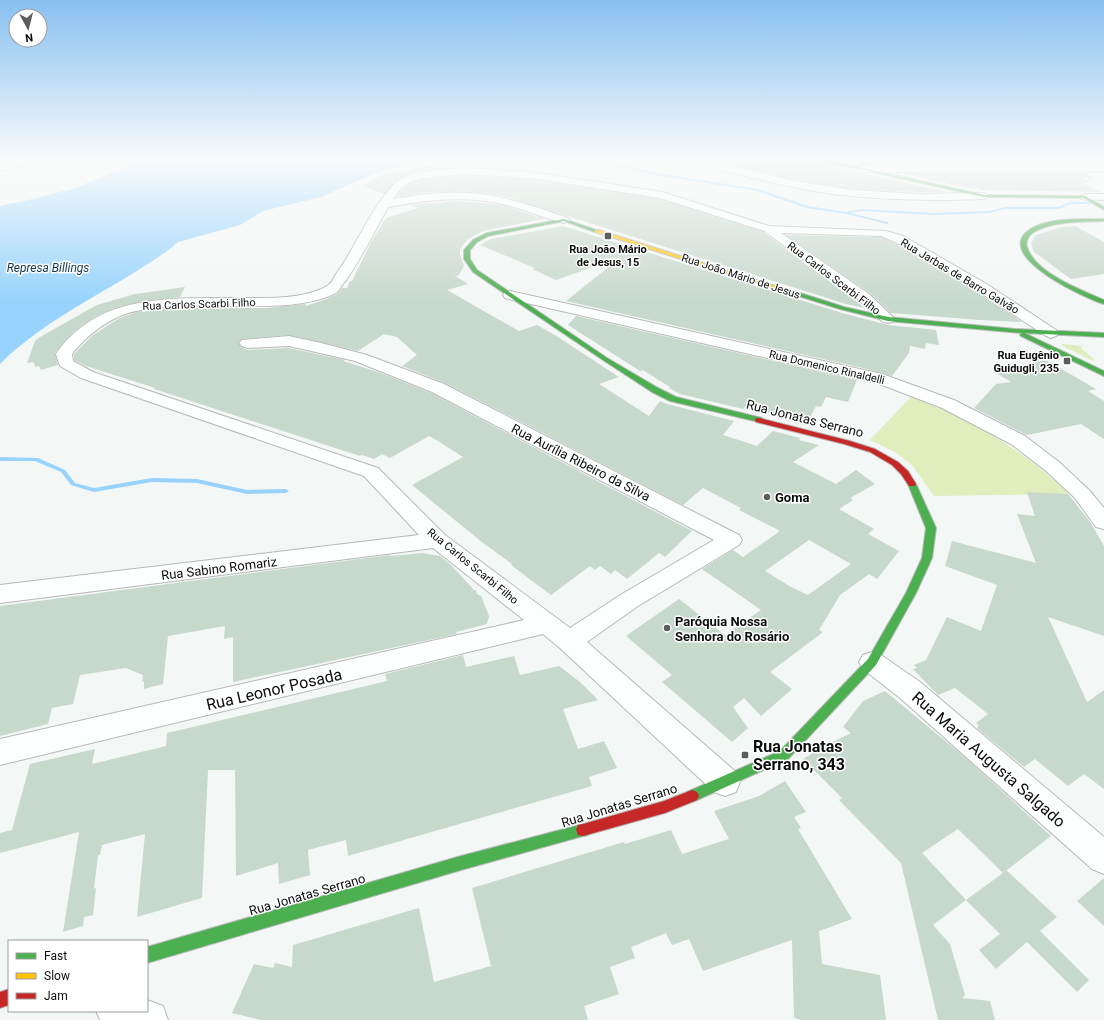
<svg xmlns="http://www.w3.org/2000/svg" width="1104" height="1020" font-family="Roboto,sans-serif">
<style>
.green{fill:#e0edbd}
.water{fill:#97d3fc}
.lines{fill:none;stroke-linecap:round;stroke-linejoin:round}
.stream{fill:#97d3fc;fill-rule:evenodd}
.building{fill:#c7d8cc;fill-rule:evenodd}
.street-casing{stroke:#b6b9b8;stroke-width:2}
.fast-casing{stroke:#b6b9b8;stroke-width:2}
.slow-casing{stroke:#b6b9b8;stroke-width:2}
.jam-casing{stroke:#b6b9b8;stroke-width:2}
.street{fill:#fdfefe;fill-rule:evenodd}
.fast{fill:#4caf50;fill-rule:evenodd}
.slow{fill:#ffc107;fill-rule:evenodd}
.jam{fill:#c62828;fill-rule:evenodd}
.poi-dot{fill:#5c5e5e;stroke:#fff;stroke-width:1.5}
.labels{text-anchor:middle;stroke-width:3;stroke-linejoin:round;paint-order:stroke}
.far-poi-label{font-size:11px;font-weight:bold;fill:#0a0c0c;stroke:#fff}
.far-street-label{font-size:11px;fill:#0a0c0c;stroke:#fff}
.far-water-label{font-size:12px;font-style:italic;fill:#14384f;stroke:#fff}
.street-label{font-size:13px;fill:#0a0c0c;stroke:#fff}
.poi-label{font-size:13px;font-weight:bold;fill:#0a0c0c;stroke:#fff;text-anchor:start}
.near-street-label{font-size:16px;fill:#0a0c0c;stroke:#fff}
.near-poi-label{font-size:16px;font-weight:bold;fill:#0a0c0c;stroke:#fff;text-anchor:start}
</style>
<rect width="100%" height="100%" fill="#f3f7f6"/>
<!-- green -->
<path class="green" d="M1063 344 1081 346 1082 349 1095 360 1093 361 1061 345Z
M911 397C946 410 981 427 1012 448 1033 461 1051 478 1069 494L934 496 912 465 895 452 870 440Z"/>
<!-- water -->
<path class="water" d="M145 159H527L526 161H462L412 163 371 175 321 197 263 211 240 225 178 242C161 257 141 268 122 280 80 305 35 329 0 364V206L33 199 75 188Z"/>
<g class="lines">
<!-- stream -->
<path class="stream" d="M584 159H590L662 174 758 189 808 206 846 212 862 209 933 213 989 211 1005 207H1058L1070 202H1094L1096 203 1094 204H1071L1059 209H1005L989 213 933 215 862 211 850 213 888 222V224H887L847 214 806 208 757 191 662 176Z
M0 457 38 458 65 470 75 483 94 488 152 478 197 479 247 490 286 489 289 491 286 493 247 494 197 483 152 482 94 492 71 485 61 472 35 461H0Z"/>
</g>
<!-- building -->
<path class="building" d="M729 159H810L816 163 946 192H918L853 189 795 180 728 164Z
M838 159H1058L1067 164 862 165Z
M434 165 439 168 417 171 402 177 393 184 384 194 363 186 384 174Z
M902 173H1084L1094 178H1082L1089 182H1081L1101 192 981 190 979 188H968Z
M465 176 531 179 660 199 763 232 865 308 846 304 507 197 482 193 460 191 431 192 396 197 402 189 411 183 422 179Z
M460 201 503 205 544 219 483 231 468 239 460 249V254L464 266 458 276 454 275 468 284 447 290 519 331 537 325 558 337 619 377 599 384 649 416 660 401 667 404 734 421 723 435 757 446 773 431 800 438 799 440 819 445 793 462 836 484 856 470 875 484 850 498 853 500 839 509 874 529 868 534 899 551 877 579 869 574 840 595 819 630 823 632 770 672 792 689 761 716 744 698 733 707 748 728 732 742 662 682 672 675 626 636 679 599 725 635 761 610 702 569 733 550 743 557 780 531 739 510 741 508 703 488 683 505 445 383 402 366 417 355 397 337 384 334 358 351 289 335 242 339 238 342 241 347 247 350 289 348 345 360 343 361 378 372 431 393 692 531 665 557 659 553 627 579 615 570 611 574 600 566 595 570 590 566 551 595 511 565 512 564 483 543 412 485 463 457 438 441 429 436 390 458 382 454 374 459 362 455 360 456 154 389 155 388 86 366 74 360V354L93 335 118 319 136 312 173 308H268L305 304 306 306 327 299 338 293 342 288H347L350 281H352L371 242 386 218 418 208 410 205ZM809 540 851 564 808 595 791 587 765 571Z
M563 226 842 313 888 325 936 330 939 345 926 343 925 349 910 346 909 353 892 376 863 368 566 301 621 257 556 280 532 269 535 268 480 245 491 239Z
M1075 226 1104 242V274L1071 279 1034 252 1031 243 1036 235 1062 227Z
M786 235 881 237 894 243 974 290 1022 322 980 320 891 313 870 293Z
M185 287 180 297 143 301 118 307 95 317 74 332 55 353 58 365 41 370 39 366 35 367 34 362 27 363 35 341 40 337 97 305 135 294Z
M576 316 857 380 848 402 826 397 821 407 816 406 806 425 785 420 787 417 745 407 743 409 680 394 669 388 670 387 643 370 640 371 568 325Z
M1046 360 1096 389 1088 391 1104 401V439L1081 424 1027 435 974 408 996 384 1011 382 993 371Z
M1027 492 1068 494 1090 522 1104 546V636L1048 617 1087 702 1104 690V789L1084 774 1068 786 1035 759 1024 767 977 728 979 726 976 723 988 714 955 688 938 695 913 669 917 668 914 665 926 660 947 617 981 631 997 585 945 566 952 541 1036 563 1017 514 1035 516Z
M422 553 440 556 450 564 474 590H476L477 594 481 596 489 616 487 624 456 632 457 634 233 682V637L224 639 225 626 168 636 163 684 144 689V681L142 682 143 675 126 668 80 675 73 704 52 708 48 724 0 736V606L390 555 391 556Z
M463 655 466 667 514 656 520 675 559 666 580 682 598 700 563 709 578 749 604 741 617 768 589 777 592 786 348 856 346 840 308 850 310 875 279 884 278 863 236 876 235 770H208L202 898 137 917 145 834 102 845 100 855H98L94 889 96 888 93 915 84 917 83 926 63 932 79 832 0 853V833L12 830 30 764 95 749 92 764 166 746 167 733 387 681 385 674Z
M885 691 967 759 1051 836 1003 873 1006 870 1057 917 1040 931 1089 980 1077 992 1027 942 996 969 979 950 1000 934 966 900 933 925 950 944 965 995 962 998 990 1001 995 1020H938L901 863 839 800 842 798 803 759 821 748 851 733 843 727 863 701ZM958 829 1003 873 966 900 922 853Z
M785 781 806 812 794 817 801 828 798 829 852 919 819 931 822 964 880 975 886 1020H802L794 1018 792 940 703 971 689 939 672 945 666 933 631 947 635 958 610 967 619 994 584 1006 588 1020H261L232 1013 254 964 273 968 275 963 292 967 293 945 419 908 434 982 491 966 472 888 624 842 625 844 671 830 682 854 729 839 714 811 759 796Z
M1104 878V926L1077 901Z"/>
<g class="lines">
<!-- street casing -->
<g class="street-casing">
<path id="street" d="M26 159H44L42 161 0 171V165Z
M683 159H700L795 181 853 190 918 194 984 193 989 196 984 199C933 201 883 200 833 194 783 187 734 173 685 161Z
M1104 165V171L863 172 858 169 863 166Z
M465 168 531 172 662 192 769 226 886 231 903 236 985 283 1056 330 1059 333 1056 336 1051 338 1046 336 975 289 895 242 881 236 781 233 869 294 895 319 893 322 888 323 883 322 859 300 764 231 660 198 531 178 465 174 422 178 410 182 401 188 393 199C418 195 444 191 469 193 503 195 536 207 568 218L570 220 564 223C543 218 524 209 503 204 464 195 427 200 388 207 375 231 362 257 346 280 343 283 340 289 337 292 326 300 300 304 287 305 237 309 185 301 136 311 111 316 87 335 72 354L73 361 93 372 378 468 445 535 570 628 622 594 714 540 432 392 355 361 320 353 289 346 247 348 242 346 239 343 242 340 289 336 321 343 367 355 444 384 739 535 742 540 739 545 638 606 587 642 736 772 740 782 736 792 725 796 714 792 560 648 543 634 0 765V739L524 620 433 548 0 603V585L419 535 364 476 81 378 60 366 56 354C101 289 180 299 250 298 270 298 291 298 310 293 315 291 323 289 327 286 331 284 334 278 336 274 355 250 378 191 403 178 421 169 445 170 465 168Z
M1085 194H1104V200L1081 199 1080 197Z
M510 291 882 374 954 400 1025 436 1059 462 1089 490 1104 508V529L1096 527 1075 498 1045 470 1011 444 942 408 877 383 505 298 503 295 505 292Z
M872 652 881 655 920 682 1104 837V874L1092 869 900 698 863 669 859 662 863 655Z
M147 1000 163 1006 168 1020H100L96 1011H147Z"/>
</g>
<!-- fast casing -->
<g class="fast-casing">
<path id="fast" d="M814 159H822L984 195 1085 196 1104 207V210L1084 198 984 197Z
M564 219 599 231 595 232 564 221 488 236 477 242 470 250V259L477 270 607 358 658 388 676 397 762 418 763 420 762 422H759L670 401 652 392 603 360 473 272 464 259V250L473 240 487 233Z
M1104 219V221C1083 222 1059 221 1040 229 1032 232 1025 238 1027 247 1035 273 1081 290 1104 300V304C1087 299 992 256 1029 230 1047 217 1083 219 1104 219Z
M794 291 844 307 888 317 1015 329 1104 333V337L1024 333 1104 371V376L1021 336 1020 335 1022 333 888 321 840 309 792 294 791 293Z
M912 481 916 484 936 528 932 558 916 593 876 665 788 759 697 800 692 802 687 800 685 796 687 792 780 751 868 659 906 593 922 558 926 528 908 484Z
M583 824 588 825 590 830 588 835 583 836 461 870 147 963V947L461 856Z"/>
</g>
<!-- slow casing -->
<g class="slow-casing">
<path id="slow" d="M595 230H599L797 293 792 294 595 232Z"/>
</g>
<!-- jam casing -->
<g class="jam-casing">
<path id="jam" d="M756 418H759L850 441 875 449 898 462 908 471 916 484 915 486H909L901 474 892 465 870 452 844 444 756 422 755 420Z
M692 790 697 792 699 796 697 800 665 813 583 836 578 835 576 830 578 825 583 824 664 801Z
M9 989V1005L0 1008V992Z"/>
</g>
<!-- street -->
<use href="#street" class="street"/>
<!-- fast -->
<use href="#fast" class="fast"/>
<!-- slow -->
<use href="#slow" class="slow"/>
<!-- jam -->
<use href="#jam" class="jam"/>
</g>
<!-- sky -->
<linearGradient id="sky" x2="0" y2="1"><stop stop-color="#87c0f0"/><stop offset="0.53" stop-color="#fafbfb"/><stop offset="1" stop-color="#fafbfb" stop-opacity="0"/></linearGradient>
<rect width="1104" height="302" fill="url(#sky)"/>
<!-- markers -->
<g class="poi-dot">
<rect x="604" y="232" width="8" height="8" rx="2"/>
<rect x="1063" y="357" width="8" height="8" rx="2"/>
<circle cx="767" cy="497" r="4"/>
<circle cx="667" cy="628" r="4"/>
<rect x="741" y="751" width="8" height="8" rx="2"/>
</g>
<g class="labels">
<!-- far-poi labels -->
<g class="far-poi-label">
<text x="608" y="253">Rua João Mário<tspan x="608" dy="13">de Jesus, 15</tspan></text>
<text x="1059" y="359" text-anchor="end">Rua Eugênio<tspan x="1059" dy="13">Guidugli, 235</tspan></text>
</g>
<!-- far-street labels -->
<g class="far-street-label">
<text transform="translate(741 276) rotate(18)" y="4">Rua João Mário de Jesus</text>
<text transform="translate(960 276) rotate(31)" y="4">Rua Jarbas de Barro Galvão</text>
<text transform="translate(834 278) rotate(37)" y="4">Rua Carlos Scarbi Filho</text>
<text transform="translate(199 304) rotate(-2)" y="4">Rua Carlos Scarbi Filho</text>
<text transform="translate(827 367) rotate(13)" y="4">Rua Domenico Rinaldelli</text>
<text transform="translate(473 566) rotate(39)" y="4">Rua Carlos Scarbi Filho</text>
</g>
<!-- far-water labels -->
<g class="far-water-label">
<text x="48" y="272">Represa Billings</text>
</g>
<!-- street labels -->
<g class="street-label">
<text transform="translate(805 418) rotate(14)" y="5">Rua Jonatas Serrano</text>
<text transform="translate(581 462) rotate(27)" y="5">Rua Aurília Ribeiro da Silva</text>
<text transform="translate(219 568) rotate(-7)" y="5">Rua Sabino Romariz</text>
<text transform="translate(619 805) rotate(-17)" y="5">Rua Jonatas Serrano</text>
<text transform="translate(307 894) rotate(-16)" y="5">Rua Jonatas Serrano</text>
</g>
<!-- poi labels -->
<g class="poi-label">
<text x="775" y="502">Goma</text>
<text x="675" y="626">Paróquia Nossa<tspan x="675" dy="15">Senhora do Rosário</tspan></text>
</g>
<!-- near-street labels -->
<g class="near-street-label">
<text transform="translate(274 689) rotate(-13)" y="6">Rua Leonor Posada</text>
<text transform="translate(989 759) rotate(41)" y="6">Rua Maria Augusta Salgado</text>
</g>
<!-- near-poi labels -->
<g class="near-poi-label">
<text x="753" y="752">Rua Jonatas<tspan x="753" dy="18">Serrano, 343</tspan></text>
</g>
</g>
<!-- legend -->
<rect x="8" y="940" width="140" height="72" fill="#ffffff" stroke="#9d9e9e"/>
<rect x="16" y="953" width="20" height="6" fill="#4caf50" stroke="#9d9e9e"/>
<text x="44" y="960" font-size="12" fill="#0a0c0c">Fast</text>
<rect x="16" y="973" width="20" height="6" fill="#ffc107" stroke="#9d9e9e"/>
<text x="44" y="980" font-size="12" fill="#0a0c0c">Slow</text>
<rect x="16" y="993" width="20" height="6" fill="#c62828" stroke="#9d9e9e"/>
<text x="44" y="1000" font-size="12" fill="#0a0c0c">Jam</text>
<!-- north arrow -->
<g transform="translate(28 28) rotate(173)"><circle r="19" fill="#ffffff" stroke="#9d9e9e"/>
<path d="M0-3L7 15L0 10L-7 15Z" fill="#5c5e5e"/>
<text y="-6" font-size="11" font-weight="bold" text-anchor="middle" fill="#0a0c0c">N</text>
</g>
</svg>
